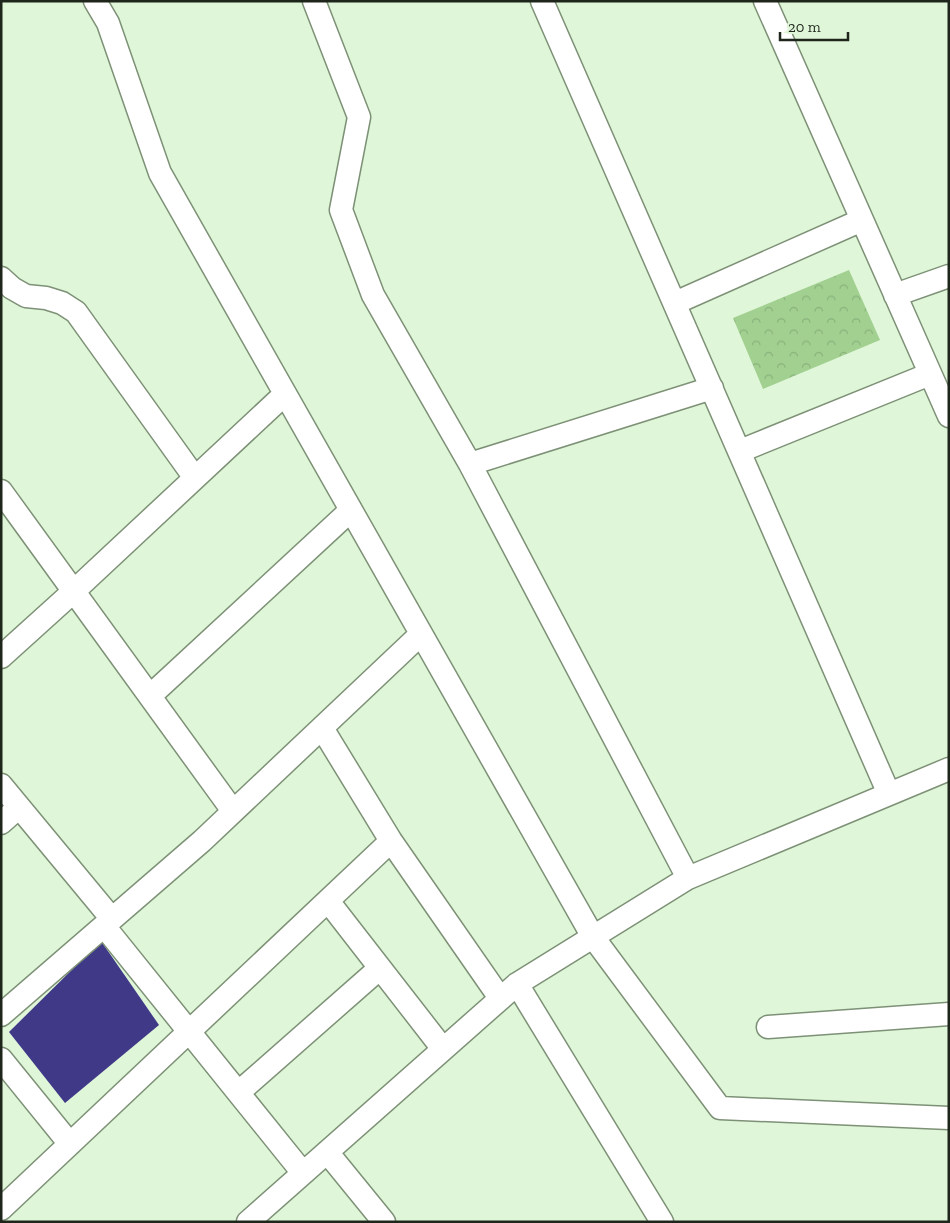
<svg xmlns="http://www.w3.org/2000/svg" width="950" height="1223" font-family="'Zilla Slab',serif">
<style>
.park{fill:url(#park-crowns)}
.building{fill:#3f3988}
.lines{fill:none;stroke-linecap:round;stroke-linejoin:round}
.street-casing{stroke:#7d9176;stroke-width:25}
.street{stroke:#fff;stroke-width:22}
</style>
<defs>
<pattern id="park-crowns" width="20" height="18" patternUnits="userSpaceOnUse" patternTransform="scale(1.25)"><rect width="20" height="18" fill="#a1d090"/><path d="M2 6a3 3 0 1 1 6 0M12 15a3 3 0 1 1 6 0" fill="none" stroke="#8ab27c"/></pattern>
</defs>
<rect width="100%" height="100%" fill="#e0f6d9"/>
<!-- park -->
<path class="park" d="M849 270 880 340 763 389 733 318Z"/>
<!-- building -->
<path class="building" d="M101 941 159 1025 65 1103 9 1032Z"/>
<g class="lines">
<!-- street casing -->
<g class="street-casing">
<path id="street" d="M95 1 108 23 160 173 593 937 720 1108 949 1118
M314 1 359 117 341 210 373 295 470 464 688 878
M542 1 889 794
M765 1 949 416
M1 278 12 288 26 296 46 298 62 303 76 312 195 478
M895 295 949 276
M675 303 862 220
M740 451 930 374
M470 464 712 388
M1 491 233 811
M1 657 74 591 285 394
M150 696 351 510
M322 728 391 841 500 998
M1 785 112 919
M1 823 19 807
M328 901 443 1049
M104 926 303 1173
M517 984 662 1222
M1 1015 202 841 421 634
M768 1027 949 1014
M1 1059 70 1144
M239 1092 380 968
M327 1152 384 1222
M1 1209 391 841
M248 1222 517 984 688 878 949 769"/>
</g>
<!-- street -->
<use href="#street" class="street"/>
</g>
<!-- border -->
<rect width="950" height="1223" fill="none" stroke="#1e261b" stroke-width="5"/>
<!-- scale -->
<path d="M780 32v8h68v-8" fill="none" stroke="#1e261b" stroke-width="2.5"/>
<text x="788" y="32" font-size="15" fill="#1e261b" stroke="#e0f6d9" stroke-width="4" paint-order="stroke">20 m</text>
</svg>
